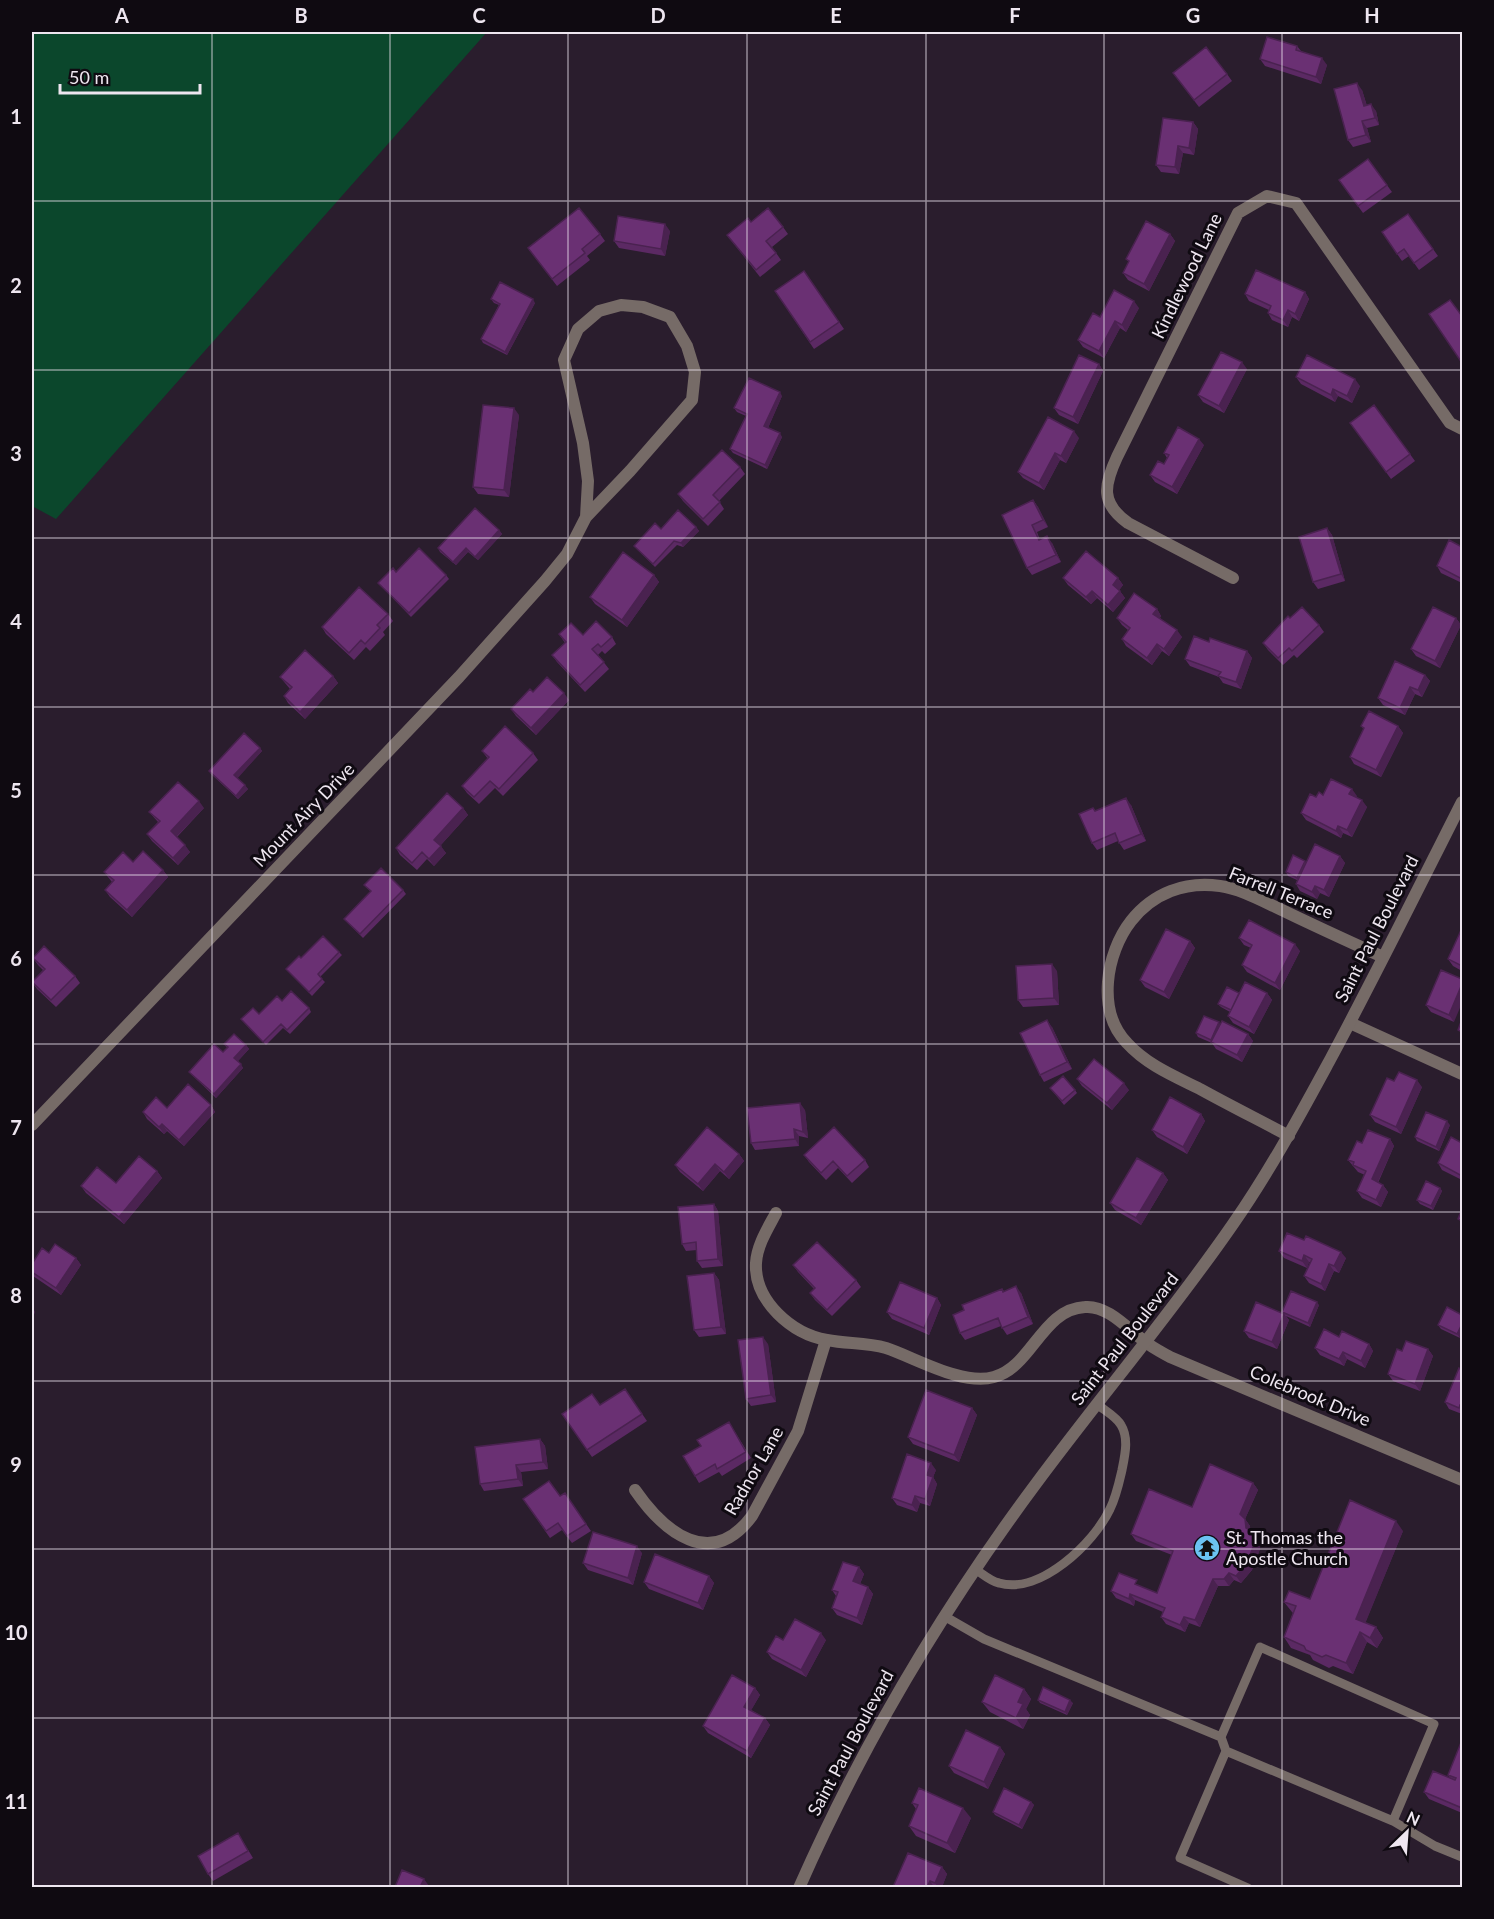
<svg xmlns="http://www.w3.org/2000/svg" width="1494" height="1919" font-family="Lato,sans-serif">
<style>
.green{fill:#0b472c}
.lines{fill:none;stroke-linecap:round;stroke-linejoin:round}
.service{stroke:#766b67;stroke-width:9}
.minor{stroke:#766b67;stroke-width:12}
.tertiary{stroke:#766b67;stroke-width:12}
.wall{fill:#5b2963}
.shaded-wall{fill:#4a2250}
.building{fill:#6a3073;stroke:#4a2250;stroke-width:1.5}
.grid{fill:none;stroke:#eee6f0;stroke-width:1.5;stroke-opacity:0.55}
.labels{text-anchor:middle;stroke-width:6;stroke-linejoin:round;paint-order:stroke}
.street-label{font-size:18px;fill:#eee6f0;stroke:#0f0a11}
.poi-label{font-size:18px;fill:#eee6f0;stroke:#0f0a11;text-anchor:start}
.neatline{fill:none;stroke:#eee6f0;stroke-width:2}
.grid-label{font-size:20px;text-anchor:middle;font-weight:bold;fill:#eee6f0}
</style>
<rect width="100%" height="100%" fill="#2a1d2d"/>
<!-- green -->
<path class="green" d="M32 32H487L56 519 32 506Z"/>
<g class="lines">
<!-- service -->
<path class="service" d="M975 1569C983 1574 990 1581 999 1583 1040 1595 1094 1543 1110 1509 1116 1497 1119 1483 1122 1470 1125 1455 1129 1438 1121 1425 1117 1417 1104 1410 1097 1404
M944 1616 984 1639 1221 1737 1226 1751 1393 1821 1435 1846 1462 1857
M1221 1737 1260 1647 1434 1724 1393 1821
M1226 1751 1180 1858 1248 1888"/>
<!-- minor -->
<path class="minor" d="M1233 578 1128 523C1100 503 1104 485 1117 457L1238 213 1267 196 1296 203 1450 423 1462 429
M1350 1023 1462 1074
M32 1125 459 677 545 581 567 554 586 517 630 471 692 400 695 372 687 346 670 317 643 307 621 305 599 311 578 329 564 360 583 443 588 481 586 517
M1289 1136C1259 1120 1229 1105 1200 1089 1174 1076 1147 1065 1127 1043 1096 1011 1106 953 1131 921 1153 893 1185 881 1220 886 1242 889 1264 902 1284 911 1317 927 1350 942 1383 957
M776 1213C768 1228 757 1245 756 1263 754 1301 792 1334 827 1340 847 1344 866 1342 886 1348 916 1358 962 1386 994 1377 1032 1367 1042 1309 1085 1307 1107 1305 1127 1328 1143 1340 1151 1347 1161 1352 1170 1357L1462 1480
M635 1490C664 1532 711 1571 752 1516L798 1431 826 1340"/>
<!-- tertiary -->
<path class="tertiary" d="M799 1888C862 1745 942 1610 1035 1485 1100 1397 1171 1314 1233 1224 1270 1171 1300 1115 1331 1058 1376 974 1419 887 1462 802"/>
</g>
<!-- wall -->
<path class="wall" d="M1297 46 1301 51 1327 65 1321 84 1265 66 1260 59Z
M1173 73 1227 74 1232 81 1199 107Z
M1362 90 1367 106 1376 111 1379 125 1367 128 1371 142 1353 147 1348 140Z
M1193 122 1198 129 1194 155 1183 153 1179 174 1161 172 1156 165Z
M1368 159 1392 192 1363 213 1339 180Z
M1408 214 1438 256 1419 270 1409 256 1402 261 1382 232Z
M751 222 783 227 788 234 772 247 781 260 760 277 727 235Z
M670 231 665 256 619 248 614 241Z
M600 234 605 241 587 256 590 260 557 286 528 248Z
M1170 234 1175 241 1149 291 1128 280 1123 273 1129 262 1126 259Z
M804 271 844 329 814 349 775 291Z
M1305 292 1309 299 1299 321 1292 317 1288 327 1272 320 1268 313 1269 310 1249 301 1245 294Z
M491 299 535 303 507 355 483 343 481 339 499 305 494 303Z
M1139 308 1126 332 1120 328 1104 358 1083 347 1078 340 1100 317Z
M1099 364 1103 371 1078 424 1059 415 1054 408Z
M1247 369 1224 413 1203 402 1198 395Z
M1296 377 1360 386 1352 403 1338 396 1335 402 1301 384Z
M782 396 768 428 782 437 767 469 733 453 730 449 746 416 737 412 734 408Z
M1374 405 1415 461 1391 479 1350 423Z
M519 415 509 497 478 494 473 487Z
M1079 438 1066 463 1060 460 1044 490 1023 478 1018 472Z
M1204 445 1177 494 1155 482 1150 475 1164 464 1167 458 1164 453Z
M740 467 745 474 719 501 724 509 708 526 683 501 678 494Z
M1033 500 1038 507 1048 527 1037 532 1040 540 1052 543 1061 562 1032 575 1027 568Z
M696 527 699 531 683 547 677 545 655 567 634 546 661 529Z
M1327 528 1332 535 1345 581 1318 589 1313 582Z
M499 530 502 534 478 560 468 552 456 565 440 552 438 548Z
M1462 547V583L1441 573 1437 566Z
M446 575 449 579 411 617 378 583Z
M654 575 659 582 627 627 595 604 590 597Z
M1063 578H1118L1123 585 1119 590 1125 598 1113 612 1097 598 1091 604 1068 585Z
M1157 609 1161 616 1160 618 1182 637 1169 656 1162 651 1152 665 1126 646 1122 639 1128 630 1122 625 1117 618Z
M388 614 393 621 383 632 385 635 370 651 366 647 354 660 326 634 322 627Z
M1290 618 1319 625 1324 632 1297 658 1294 655 1283 665 1268 650 1263 643Z
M1456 618 1461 625 1440 668 1416 656 1411 649Z
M559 634 583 635 612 637 616 644 605 654 602 651 598 655 609 669 585 692 557 662 552 655 565 643Z
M1209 642 1247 651 1252 658 1241 689 1223 683 1219 677 1190 666 1185 659Z
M1425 675 1430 681 1422 697 1415 694 1405 715 1383 705 1378 698Z
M333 676 338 683 305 719 288 703 284 696 290 689 280 677Z
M533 692 569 700 536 735 516 716 511 709Z
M1361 726H1398L1403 733 1381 777 1354 764 1350 757 1364 730Z
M260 748 262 751 237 778 248 789 238 799 211 774 209 771Z
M482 751 533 753 538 760 503 796 495 788 479 804 467 793 462 786 488 759Z
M1323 795 1357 796 1356 797 1367 807 1352 837 1343 833 1341 838 1306 820 1301 813 1316 797Z
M1131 805 1146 841 1124 850 1118 841 1097 850 1092 843 1093 808 1096 811Z
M204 808 177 837 190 852 178 865 152 841 147 834 158 822 149 812Z
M463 808 468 815 440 846 446 853 434 866 427 859 417 870 400 855 396 848Z
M1340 856 1345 863 1329 897 1320 893 1317 899 1300 891 1296 884 1297 880 1288 876 1286 872 1306 862Z
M163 870 168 877 132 917 110 897 105 890 112 882 104 872Z
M364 885 403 890 406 894 363 938 344 919 371 892Z
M1462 928V971L1453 966 1448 959Z
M1239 938 1300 951 1280 990 1247 972 1242 965 1251 948 1244 945Z
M1190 941 1195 948 1169 999 1145 987 1140 980Z
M339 952 342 955 320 977 325 982 312 996 286 969 301 958Z
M33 958 75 976 80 983 56 1007 37 989 32 982 43 970 38 965Z
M1441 970 1454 1022 1431 1012 1426 1005Z
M1057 971 1059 1005 1023 1007 1018 1000Z
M1239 993H1267L1272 1000 1254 1034 1233 1023 1228 1016 1230 1012 1221 1007 1218 1004Z
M282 1001 309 1008 311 1012 290 1034 283 1028 266 1045 241 1019 259 1014Z
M1052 1027 1072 1069 1044 1082 1040 1075Z
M1196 1033 1248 1034 1253 1041 1242 1062 1216 1049 1212 1043 1198 1037Z
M224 1044 246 1045 249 1049 238 1061 243 1068 216 1098 192 1075 189 1072 223 1052 227 1048Z
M1077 1079 1129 1090 1112 1110 1082 1086Z
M1394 1081 1422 1087 1401 1134 1375 1122 1370 1115Z
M1050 1088 1075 1090 1077 1093 1064 1105Z
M211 1105 215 1112 184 1146 167 1131 164 1134 147 1119 143 1112 167 1108Z
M805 1110 808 1138 799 1136V1146L755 1150 751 1143Z
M1201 1114 1205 1121 1187 1154 1157 1137 1152 1130Z
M1450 1125 1439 1151 1417 1141 1415 1137Z
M1390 1139 1394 1146 1378 1183 1383 1185 1388 1192 1381 1207 1362 1198 1357 1191 1365 1175 1358 1172 1348 1160 1362 1143Z
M1462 1143V1180L1442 1170 1438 1163Z
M739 1154 744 1161 729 1179 720 1171 703 1191 680 1172 675 1165Z
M804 1155 865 1160 869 1167 852 1183 838 1168 826 1180 809 1162Z
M157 1171 162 1178 124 1224 86 1193 81 1186 116 1183Z
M1163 1173 1168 1180 1141 1225 1115 1210 1110 1203Z
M1440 1188 1442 1191 1433 1210 1420 1204 1417 1200Z
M714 1204 718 1211 723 1266 702 1268 697 1261V1250L686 1251 682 1244Z
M1279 1251 1346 1258 1339 1273 1334 1271 1325 1291 1309 1283 1304 1276 1311 1263 1309 1262 1307 1268 1284 1258Z
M49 1253 76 1258 81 1265 61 1295 33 1276 32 1274V1264Z
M793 1265 856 1280 861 1287 832 1316 815 1300 810 1293 814 1289 798 1272Z
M714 1273 719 1280 726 1334 699 1337 694 1330Z
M1002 1289 1004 1291 1021 1293 1033 1324 1007 1335 1001 1326 965 1340 960 1333 964 1310Z
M937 1298 941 1305 929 1335 892 1319 887 1312Z
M1319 1305 1310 1327 1286 1316 1289 1320 1277 1349 1249 1338 1244 1331 1283 1313Z
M1447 1307 1460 1338 1441 1329 1438 1325Z
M1339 1337 1369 1344 1373 1351 1365 1368 1347 1359 1344 1366 1320 1355 1315 1348Z
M768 1344 776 1402 751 1406 746 1399Z
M1428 1349 1433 1356 1420 1391 1393 1381 1388 1374Z
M1462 1370V1414L1449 1409 1445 1402Z
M625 1389 647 1421 592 1457 562 1414 600 1405Z
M972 1408 977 1415 959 1462 913 1444 908 1437Z
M729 1422 751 1458 722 1476 719 1472 699 1483 695 1476 701 1446Z
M540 1439 545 1446 548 1469 521 1472 523 1486 484 1491 480 1484Z
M936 1470 933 1477 937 1484 930 1506 920 1503 917 1512 897 1505 892 1498Z
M1253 1483 1258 1490 1245 1519 1250 1526V1530L1254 1532 1259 1539 1260 1549 1252 1570 1241 1583 1234 1580 1229 1586H1218L1200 1627 1189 1623 1185 1632 1166 1624 1161 1617 1163 1612 1135 1600 1134 1606 1116 1598 1111 1591 1141 1587 1157 1593 1172 1555 1136 1541 1131 1534 1192 1507Z
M565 1493 591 1531 572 1543 562 1530 550 1538 523 1499 560 1496Z
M1403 1531 1365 1623 1376 1627 1383 1638 1377 1648 1367 1642 1353 1674 1333 1666 1329 1668 1313 1660 1310 1655 1291 1648 1284 1637 1293 1613 1292 1612 1284 1602 1310 1599Z
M642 1553 633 1585 588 1570 583 1563Z
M859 1567 864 1574 860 1584 868 1587 873 1594 862 1625 837 1615 832 1608 836 1596 832 1590Z
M709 1576 714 1583 703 1610 649 1589 644 1582Z
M783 1640H826L806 1677 772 1659 767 1652Z
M755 1688 760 1695 751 1710 765 1718 770 1725 751 1758 708 1733 703 1726Z
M1024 1689 1031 1699 1026 1709 1030 1715 1023 1729 990 1712 982 1702Z
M1038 1700 1073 1703 1067 1715 1040 1703Z
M1462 1740V1813L1429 1799 1424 1792 1451 1779 1448 1775Z
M1000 1747 1005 1754 988 1789 954 1773 949 1766Z
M1031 1802 1034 1805 1022 1829 995 1815 993 1812Z
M912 1803 971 1818 955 1853 916 1836 909 1826 916 1809Z
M238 1833 253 1858 213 1881 208 1874Z
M942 1867 947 1874 942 1887H893Z"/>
<!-- shaded-wall -->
<path class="shaded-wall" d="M1322 58 1327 65 1321 84 1316 77Z
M1357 83 1362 90 1369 113 1364 106Z
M1371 104 1376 111 1379 125 1375 118Z
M1362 121 1367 128 1371 142 1366 135Z
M1193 122 1198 129 1194 155 1189 148Z
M1178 146 1183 153 1179 174 1175 167Z
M665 224 670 231 665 256 661 249Z
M1170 234 1175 241 1149 291 1144 284Z
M1305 292 1309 299 1299 321 1295 314Z
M533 299 535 303 507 355 505 352Z
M1134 301 1139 308 1126 332 1122 325Z
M1288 310 1292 317 1288 327 1283 320Z
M1115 321 1120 328 1104 358 1099 351Z
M1242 362 1247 369 1224 413 1219 406Z
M1099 364 1103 371 1078 424 1073 417Z
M1355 379 1360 386 1352 403 1347 396Z
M1333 389 1338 396 1335 402 1331 395Z
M780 392 782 396 767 430 764 426Z
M514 408 519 415 509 497 504 490Z
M1074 431 1079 438 1066 463 1061 456Z
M780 433 782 437 767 469 765 465Z
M1199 439 1204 445 1177 494 1172 487Z
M1055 453 1060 460 1044 490 1039 483Z
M1033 500 1038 507 1048 527 1043 520Z
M696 527 699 531 683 547 681 543Z
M1327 528 1332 535 1345 581 1341 574Z
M499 530 502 534 478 560 475 557Z
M1047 536 1052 543 1061 562 1056 555Z
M466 548 468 552 456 565 453 562Z
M654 575 659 582 627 627 622 620Z
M1118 578 1123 585 1118 592 1113 585Z
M1092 591 1097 598 1091 604 1086 597Z
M1120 591 1125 598 1113 612 1108 605Z
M1157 609 1161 616 1158 621 1153 614Z
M1456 618 1461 625 1440 668 1435 661Z
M1177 630 1182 637 1169 656 1164 649Z
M1157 644 1162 651 1152 665 1147 658Z
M1247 651 1252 658 1241 689 1236 682Z
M1425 675 1430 681 1422 697 1418 690Z
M333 676 338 683 305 719 300 712Z
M1410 687 1415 694 1405 715 1400 708Z
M564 693 569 700 536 735 531 728Z
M1398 726 1403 733 1381 777 1376 770Z
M260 748 262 751 237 779 234 775Z
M245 785 248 789 238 799 236 796Z
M1352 789 1357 796 1354 801 1349 794Z
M1126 798 1131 805 1146 841 1141 834Z
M1362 800 1367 807 1352 837 1347 830Z
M199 801 204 808 175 838 171 831Z
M463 808 468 815 439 847 434 840Z
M1338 826 1343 833 1341 838 1336 831Z
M185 845 190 852 178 865 173 858Z
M441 846 446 853 434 866 429 859Z
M1340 856 1345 863 1329 897 1324 890Z
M163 870 168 877 132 917 127 910Z
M1315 886 1320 893 1317 899 1312 892Z
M1190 941 1195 948 1169 999 1164 992Z
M1295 944 1300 951 1280 990 1275 983Z
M1052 964 1057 971 1059 1005 1054 998Z
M1462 984V1003L1454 1022 1449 1015Z
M1267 993 1272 1000 1254 1034 1249 1027Z
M1047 1020 1052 1027 1072 1069 1067 1062Z
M1219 1022 1221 1026 1213 1044 1211 1040Z
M1248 1034 1253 1041 1242 1062 1237 1055Z
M246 1045 249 1049 237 1062 234 1058Z
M241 1064 243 1068 216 1098 214 1094Z
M1417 1080 1422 1087 1401 1134 1396 1127Z
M1124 1083 1129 1090 1112 1110 1107 1103Z
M800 1103 805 1110 808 1138 803 1132Z
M211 1105 215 1112 184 1146 179 1140Z
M1201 1114 1205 1121 1187 1154 1183 1147Z
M1447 1121 1450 1125 1439 1151 1436 1147Z
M162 1124 167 1131 164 1134 159 1127Z
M794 1129 799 1136V1146L795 1139Z
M1390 1139 1394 1146 1376 1186 1372 1179Z
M739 1154 744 1161 729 1179 724 1172Z
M715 1164 720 1171 703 1191 698 1184Z
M157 1171 162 1178 124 1224 119 1217Z
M1163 1173 1168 1180 1141 1225 1136 1218Z
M1383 1185 1388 1192 1381 1207 1376 1200Z
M1440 1188 1442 1191 1433 1210 1431 1206Z
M714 1204 718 1211 723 1266 718 1259Z
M1341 1252 1346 1258 1339 1273 1334 1266Z
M1304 1255 1309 1262 1307 1268 1302 1261Z
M76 1258 81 1265 61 1295 56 1288Z
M1329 1264 1334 1271 1325 1291 1321 1284Z
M714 1273 719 1280 726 1334 721 1327Z
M1016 1286 1021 1293 1033 1324 1028 1317Z
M937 1298 941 1305 929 1335 924 1328Z
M1317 1302 1319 1305 1310 1327 1308 1323Z
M32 1306 35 1312 32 1320Z
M1284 1314 1289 1320 1277 1349 1272 1342Z
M1462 1324V1332L1460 1338 1457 1334Z
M763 1337 768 1344 776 1402 771 1395Z
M1369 1344 1373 1351 1365 1368 1361 1361Z
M1428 1349 1433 1356 1420 1391 1415 1384Z
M1343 1352 1347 1359 1344 1366 1339 1359Z
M972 1408 977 1415 959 1462 954 1455Z
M540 1439 545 1446 548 1469 543 1462Z
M931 1463 936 1470 933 1477 937 1484 930 1506 925 1499 927 1475Z
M516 1465 521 1472 523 1486 518 1479Z
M1253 1483 1258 1490 1245 1519 1250 1526 1251 1535 1246 1528 1240 1514Z
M915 1496 920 1503 917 1512 912 1505Z
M1396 1521 1403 1531 1363 1629 1356 1619Z
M1254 1532 1259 1539 1260 1549 1252 1570 1241 1583 1236 1576Z
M637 1546 642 1553 633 1585 628 1578Z
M859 1567 864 1574 858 1588 853 1581Z
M1229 1573 1234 1580 1229 1586 1224 1579Z
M709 1576 714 1583 703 1610 698 1603Z
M1213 1579 1218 1586 1200 1627 1195 1620Z
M868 1587 873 1594 862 1625 857 1618Z
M1130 1594 1135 1600 1134 1606 1129 1599Z
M1184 1617 1189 1623 1185 1632 1180 1625Z
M1376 1627 1383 1638 1377 1648 1370 1638Z
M1360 1632 1367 1642 1353 1674 1346 1663Z
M821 1633 826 1640 806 1677 801 1670Z
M755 1688 760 1695 749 1714 744 1707Z
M1024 1689 1031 1699 1026 1709 1030 1715 1023 1729 1016 1718 1018 1702Z
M1070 1700 1073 1703 1067 1715 1065 1712Z
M765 1718 770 1725 751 1758 747 1751Z
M1000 1747 1005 1754 988 1789 984 1782Z
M1031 1802 1034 1805 1022 1829 1019 1825Z
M963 1808 971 1818 955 1853 947 1843Z
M942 1867 947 1874 942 1887H938L935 1883Z
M424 1879 429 1886 428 1887H420Z
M930 1881 934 1887H927Z"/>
<!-- building -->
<path class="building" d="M1267 37 1297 46 1296 50 1322 58 1316 77 1260 59Z
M1206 47 1227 74 1194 100 1173 73Z
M1357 83 1364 106 1371 104 1375 118 1362 121 1366 135 1348 140 1334 89Z
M1163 118 1193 122 1189 148 1178 146 1175 167 1156 165Z
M1368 159 1387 185 1358 206 1339 180Z
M579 208 600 234 582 249 585 253 552 279 528 248Z
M768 208 783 227 766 241 776 253 756 270 727 235 748 218 751 222Z
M1408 214 1433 249 1414 263 1404 249 1397 254 1382 232Z
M618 216 665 224 661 249 614 241Z
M1146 221 1170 234 1144 284 1123 273 1129 261 1126 259Z
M1256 270 1305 292 1295 314 1288 310 1283 320 1268 313 1271 306 1245 294Z
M804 271 839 322 810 342 775 291Z
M500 282 533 299 505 352 481 339 500 304 491 299Z
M1114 290 1134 301 1122 325 1115 321 1099 351 1078 340 1093 313 1100 317Z
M1450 300 1462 316V359L1460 360 1429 314Z
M1221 352 1242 362 1219 406 1198 395Z
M1079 355 1099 364 1073 417 1054 408Z
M1307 355 1355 379 1347 396 1333 389 1331 395 1296 377Z
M749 378 780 392 764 426 780 433 765 465 730 449 747 414 734 408Z
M483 405 514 408 504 490 473 487Z
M1374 405 1410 454 1386 472 1350 423Z
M1048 417 1074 431 1061 456 1055 453 1039 483 1018 472Z
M1178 427 1199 439 1172 487 1150 475 1158 461 1164 464 1169 455 1164 453Z
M722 450 740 467 713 495 720 502 703 519 678 494Z
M1033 500 1043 520 1032 525 1039 540 1047 536 1056 555 1027 568 1002 515Z
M475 508 499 530 475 557 466 548 453 562 438 548Z
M678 510 696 527 681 543 674 541 653 564 634 546 655 523 661 529Z
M1327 528 1341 574 1313 582 1299 537Z
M1449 540 1462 547V579L1437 566Z
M419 548 446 575 409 613 378 583 393 568 396 572Z
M1086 551 1118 578 1113 585 1120 591 1108 605 1092 591 1086 597 1063 578Z
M623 552 654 575 622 620 590 597Z
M359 587 388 614 377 625 380 628 365 644 361 640 349 653 322 627Z
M1134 593 1157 609 1153 614 1177 630 1164 649 1157 644 1147 658 1122 639 1130 628 1117 618Z
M1302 607 1319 625 1292 651 1289 648 1278 658 1263 643 1288 616 1290 618Z
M1433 607 1456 618 1435 661 1411 649Z
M596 621 612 637 601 647 598 644 592 649 604 662 580 685 552 655 566 642 559 634 571 623 583 635Z
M1194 636 1209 642 1210 638 1247 651 1236 682 1218 676 1221 672 1185 659Z
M305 650 333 676 300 712 284 696 292 687 280 677Z
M1395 661 1425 675 1418 690 1410 687 1400 708 1378 698Z
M547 677 564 693 531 728 511 709 530 689 533 692Z
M1369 711 1398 726 1376 770 1350 757 1364 728 1361 726Z
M505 726 533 753 499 789 490 781 474 797 462 786 489 757 482 751Z
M244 733 260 748 234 775 245 785 236 796 209 771Z
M1331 779 1352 789 1349 794 1362 800 1347 830 1338 826 1336 831 1301 813 1310 794 1316 797 1319 792 1323 795Z
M178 782 199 801 171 831 185 845 173 858 147 834 160 821 149 812Z
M447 793 463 808 434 840 441 846 429 859 422 852 412 863 396 848Z
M1126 798 1141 834 1119 843 1115 833 1092 843 1079 814 1093 808 1095 811Z
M1315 844 1340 856 1324 890 1315 886 1312 892 1296 884Z
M143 851 163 870 127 910 105 890 114 880 104 872 123 852 133 862Z
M1293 855 1305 861 1297 878 1286 872Z
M381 868 403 890 360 934 344 919 371 891 364 885Z
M1249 920 1295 944 1275 983 1242 965 1252 945 1239 938Z
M1462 928V966L1448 959Z
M1166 929 1190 941 1164 992 1140 980Z
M323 936 339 952 318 974 322 979 309 992 286 969 299 956 301 958Z
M44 946 75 976 51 1000 32 982 45 969 33 958Z
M1052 964 1054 998 1018 1000 1016 966Z
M1441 970 1462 979V984L1449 1015 1426 1005Z
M1245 982 1267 993 1249 1027 1228 1016Z
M1227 987 1239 993 1231 1010 1218 1004Z
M291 991 309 1008 287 1030 281 1024 263 1042 241 1019 253 1008 259 1014 277 996 282 1001Z
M1204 1016 1219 1022 1211 1040 1196 1033Z
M1462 1019V1032L1458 1030Z
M1047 1020 1067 1062 1040 1075 1020 1033Z
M1222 1021 1248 1034 1237 1055 1211 1042Z
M234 1034 246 1045 234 1058 241 1064 214 1094 189 1072 214 1044 223 1052 228 1047 224 1044Z
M1094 1059 1124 1083 1107 1103 1077 1079Z
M1399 1072 1417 1080 1396 1127 1370 1115 1387 1078 1394 1081Z
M1063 1076 1075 1090 1062 1101 1050 1088Z
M188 1084 211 1105 179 1140 162 1124 159 1127 143 1112 156 1097 167 1108Z
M1170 1097 1201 1114 1183 1147 1152 1130Z
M800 1103 803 1132 794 1129 795 1139 751 1143 747 1108Z
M1426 1112 1447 1121 1436 1147 1415 1137Z
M707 1127 739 1154 724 1172 715 1164 698 1184 675 1165Z
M834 1127 865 1160 847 1176 833 1161 821 1173 804 1155Z
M1368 1130 1390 1139 1372 1179 1383 1185 1376 1200 1357 1191 1366 1171 1353 1165 1354 1162 1348 1160 1357 1141 1362 1143Z
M1451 1137 1462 1143V1176L1438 1163Z
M139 1156 157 1171 119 1217 81 1186 97 1167 116 1183Z
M1137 1158 1163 1173 1136 1218 1110 1203Z
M1426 1181 1440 1188 1431 1206 1417 1200Z
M714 1204 718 1259 697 1261 696 1242 682 1244 678 1207Z
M1462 1209V1221L1458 1219Z
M1287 1233 1304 1240 1306 1236 1341 1252 1334 1266 1329 1264 1321 1284 1304 1276 1312 1259 1304 1255 1302 1261 1279 1251Z
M817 1242 856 1280 827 1310 810 1293 815 1288 793 1265Z
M55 1244 76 1258 56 1288 32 1272V1264L42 1248 49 1253Z
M714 1273 721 1327 694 1330 687 1276Z
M900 1282 937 1298 924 1328 887 1312Z
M1016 1286 1028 1317 1002 1328 998 1318 960 1333 953 1315 964 1310 962 1305 1002 1289 1003 1292Z
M1291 1291 1317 1302 1308 1323 1282 1312Z
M1256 1302 1284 1314 1272 1342 1244 1331Z
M1447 1307 1462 1315V1324L1457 1334 1438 1325Z
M1324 1329 1339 1337 1342 1331 1369 1344 1361 1361 1343 1352 1339 1359 1315 1348Z
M763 1337 771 1395 746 1399 738 1340Z
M1406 1341 1428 1349 1415 1384 1388 1374 1397 1349 1402 1351Z
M1459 1368 1462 1370V1406L1460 1405 1459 1408 1445 1402Z
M625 1389 642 1414 587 1450 562 1414 592 1394 600 1405Z
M926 1390 972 1408 954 1455 908 1437Z
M729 1422 746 1452 717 1469 715 1464 695 1476 683 1456 701 1446 697 1440Z
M540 1439 543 1462 516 1465 518 1479 480 1484 475 1447Z
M907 1454 931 1463 927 1475 933 1477 925 1499 915 1496 912 1505 892 1498Z
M1210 1464 1253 1483 1240 1514 1245 1519 1246 1528 1254 1532 1255 1542 1247 1563 1236 1576 1229 1573 1224 1579H1213L1195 1620 1184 1617 1180 1625 1161 1617 1165 1608 1130 1594 1129 1599 1111 1591 1119 1573 1137 1580 1135 1584 1157 1593 1173 1551 1131 1534 1149 1489 1192 1507Z
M549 1481 560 1496 565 1493 586 1524 567 1536 558 1523 546 1531 523 1499Z
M1350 1500 1396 1521 1356 1619 1376 1627 1370 1638 1360 1632 1346 1663 1326 1655 1322 1657 1306 1650 1304 1646 1284 1637 1296 1606 1284 1602 1289 1591 1310 1599Z
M593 1532 637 1546 628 1578 583 1563Z
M655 1554 709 1576 698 1603 644 1582Z
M843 1562 859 1567 853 1581 868 1587 857 1618 832 1608 838 1592 832 1590Z
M795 1619 821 1633 801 1670 767 1652 776 1636 783 1640Z
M732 1675 755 1688 744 1707 765 1718 747 1751 703 1726Z
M995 1675 1024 1689 1018 1702 1023 1704 1016 1718 982 1702Z
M1043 1687 1070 1700 1065 1712 1038 1700Z
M966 1730 1000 1747 984 1782 949 1766Z
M1462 1740V1808L1424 1792 1433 1771 1455 1780 1456 1778 1448 1775Z
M919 1788 963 1808 947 1843 909 1826 918 1805 912 1803Z
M1004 1788 1031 1802 1019 1825 993 1812Z
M238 1833 248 1851 208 1874 198 1856Z
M908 1853 942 1867 935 1883 930 1881 927 1887H893Z
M402 1870 424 1879 420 1887H395Z"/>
<!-- grid -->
<path class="grid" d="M212 32V1888M390 32V1888M568 32V1888M747 32V1888M926 32V1888M1104 32V1888M1282 32V1888M32 201H1462M32 370H1462M32 538H1462M32 707H1462M32 875H1462M32 1044H1462M32 1212H1462M32 1381H1462M32 1549H1462M32 1718H1462"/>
<!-- icons -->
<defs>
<g id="temple-disc" transform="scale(1.35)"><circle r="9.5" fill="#6bc3f2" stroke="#0f0a11"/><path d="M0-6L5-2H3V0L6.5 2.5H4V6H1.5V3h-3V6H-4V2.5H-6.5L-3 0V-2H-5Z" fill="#111"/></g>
</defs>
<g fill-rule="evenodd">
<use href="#temple-disc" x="1207" y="1548"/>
</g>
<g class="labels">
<!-- street labels -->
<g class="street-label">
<text transform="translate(1187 276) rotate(-64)" y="6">Kindlewood Lane</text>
<text transform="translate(304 815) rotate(-46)" y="6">Mount Airy Drive</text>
<text transform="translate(1281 893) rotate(22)" y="6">Farrell Terrace</text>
<text transform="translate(1377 929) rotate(-63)" y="6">Saint Paul Boulevard</text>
<text transform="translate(1125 1339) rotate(-52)" y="6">Saint Paul Boulevard</text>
<text transform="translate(1310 1396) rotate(23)" y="6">Colebrook Drive</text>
<text transform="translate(754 1471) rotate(-60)" y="6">Radnor Lane</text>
<text transform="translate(851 1743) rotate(-62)" y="6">Saint Paul Boulevard</text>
</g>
<!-- poi labels -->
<g class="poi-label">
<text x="1226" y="1544">St. Thomas the<tspan x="1226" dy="21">Apostle Church</tspan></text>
</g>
</g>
<!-- border -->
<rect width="1494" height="1919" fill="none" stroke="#0f0a11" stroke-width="66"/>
<!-- north arrow -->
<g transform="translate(1407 1832) rotate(25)" stroke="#0f0a11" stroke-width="4.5" paint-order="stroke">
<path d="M0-4.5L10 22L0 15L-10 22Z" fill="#eee6f0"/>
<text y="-9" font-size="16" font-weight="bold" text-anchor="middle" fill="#eee6f0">N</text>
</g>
<!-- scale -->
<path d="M60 84v9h140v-9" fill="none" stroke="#eee6f0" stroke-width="3"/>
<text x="69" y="84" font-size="18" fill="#eee6f0" stroke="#0f0a11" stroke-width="4.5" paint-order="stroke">50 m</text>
<rect x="33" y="33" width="1428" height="1853" class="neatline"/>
<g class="grid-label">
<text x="122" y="23">A</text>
<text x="301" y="23">B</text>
<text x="479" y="23">C</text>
<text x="658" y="23">D</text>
<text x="836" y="23">E</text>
<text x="1015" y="23">F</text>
<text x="1193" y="23">G</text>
<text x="1372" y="23">H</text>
<text x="16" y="124">1</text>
<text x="16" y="293">2</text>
<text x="16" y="461">3</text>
<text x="16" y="629">4</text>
<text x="16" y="798">5</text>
<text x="16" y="966">6</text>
<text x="16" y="1135">7</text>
<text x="16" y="1303">8</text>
<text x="16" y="1472">9</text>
<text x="16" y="1640">10</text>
<text x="16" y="1809">11</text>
</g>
</svg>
